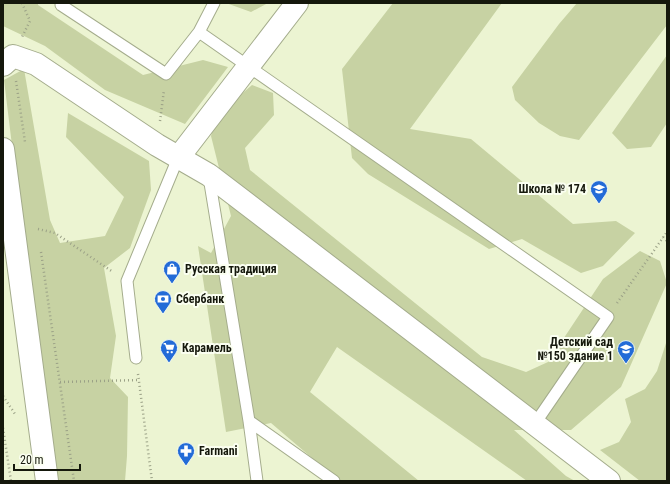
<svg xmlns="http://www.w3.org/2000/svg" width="670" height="484" font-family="'Roboto Condensed',sans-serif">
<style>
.green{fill:#c7d2a3}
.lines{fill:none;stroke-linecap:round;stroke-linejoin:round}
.lane-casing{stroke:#a4ac8c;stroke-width:13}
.street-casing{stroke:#a4ac8c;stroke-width:24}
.path{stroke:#9ba187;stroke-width:2.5;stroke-dasharray:1 3;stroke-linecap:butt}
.lane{stroke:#fff;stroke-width:11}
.street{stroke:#fff;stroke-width:22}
.labels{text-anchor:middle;stroke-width:4;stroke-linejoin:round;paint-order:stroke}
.poi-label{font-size:12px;font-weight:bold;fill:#15180c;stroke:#fbfff1;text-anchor:start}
</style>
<rect width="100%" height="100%" fill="#ecf4d2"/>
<!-- green -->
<path class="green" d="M3 3H38V5L143 75 203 60 228 67 185 124 105 90 45 46 3 26Z
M226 3H268L251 12Z
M393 3H502L410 129 471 139 573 224 616 221 635 233 603 266 581 273 522 239 489 249 368 174 352 158 342 69Z
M577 3H667V25L579 140 560 136 539 123 515 100 512 87 559 24Z
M667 55V123L651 147 627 149 612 133Z
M24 69 50 220 60 243 105 236 124 197 66 137 68 113 149 161 151 190 130 248 104 268 116 336 110 378 128 397 127 456 125 481H53L4 80Z
M252 85 273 93 274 115 245 148 250 170 482 357 526 372 548 362 603 279 640 251 660 261 667 283 621 387 571 430H514L566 476 575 481H527L337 347 310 392 419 481H339L271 423 226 432 198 246 211 253 231 216 211 136 217 115Z
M667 340V481H640L600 450 619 442 631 422 625 399 645 389 657 371Z"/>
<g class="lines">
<!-- lane casing -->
<g class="lane-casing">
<path id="lane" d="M63 3 61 5 166 74 199 32 214 3
M199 32 608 317 534 425
M209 177 249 421 257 481
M136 358 127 281 178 158
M249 421 334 481"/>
</g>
<!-- street casing -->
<g class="street-casing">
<path id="street" d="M3 65 13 56 36 64 157 145 209 175 609 481
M3 149 47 481
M178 158 297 3"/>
</g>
<!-- path -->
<path class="path" d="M22 3 30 21 22 37
M16 81 25 142
M160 121 164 90
M38 229 55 233 113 272
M663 237 667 241
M41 252 74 481
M617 303 667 232
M138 374 152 481
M60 382 139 380
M3 396 15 414
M3 428 11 481"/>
<!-- lane -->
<use href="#lane" class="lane"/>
<!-- street -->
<use href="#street" class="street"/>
</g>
<!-- icons -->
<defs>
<g id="school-pin" transform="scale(0.9)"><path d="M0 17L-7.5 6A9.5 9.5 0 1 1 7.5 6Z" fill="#236bd7" stroke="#fbfff1"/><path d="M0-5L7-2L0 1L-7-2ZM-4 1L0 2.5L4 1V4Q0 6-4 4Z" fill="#fff"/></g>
<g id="shop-pin" transform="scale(0.9)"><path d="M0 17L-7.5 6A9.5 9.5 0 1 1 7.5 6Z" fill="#236bd7" stroke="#fbfff1"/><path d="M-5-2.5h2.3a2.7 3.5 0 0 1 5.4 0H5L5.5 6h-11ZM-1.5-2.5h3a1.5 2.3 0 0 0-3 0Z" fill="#fff"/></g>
<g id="bank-pin" transform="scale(0.9)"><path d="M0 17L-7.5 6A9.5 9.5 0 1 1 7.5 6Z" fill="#236bd7" stroke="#fbfff1"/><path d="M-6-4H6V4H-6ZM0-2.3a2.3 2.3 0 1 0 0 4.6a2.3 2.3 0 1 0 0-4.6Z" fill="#fff"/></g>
<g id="supermarket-pin" transform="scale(0.9)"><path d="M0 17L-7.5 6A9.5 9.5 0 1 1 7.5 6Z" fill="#236bd7" stroke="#fbfff1"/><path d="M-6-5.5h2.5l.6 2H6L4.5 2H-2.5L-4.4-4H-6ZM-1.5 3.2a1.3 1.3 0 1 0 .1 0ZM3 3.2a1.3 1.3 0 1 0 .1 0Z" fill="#fff"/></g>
<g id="pharmacy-pin" transform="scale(0.9)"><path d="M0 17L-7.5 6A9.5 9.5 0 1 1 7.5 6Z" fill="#236bd7" stroke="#fbfff1"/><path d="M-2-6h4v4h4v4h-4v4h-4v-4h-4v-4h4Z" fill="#fff"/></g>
</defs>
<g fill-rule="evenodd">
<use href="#school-pin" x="599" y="189"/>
<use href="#shop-pin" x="172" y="269"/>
<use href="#bank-pin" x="163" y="299"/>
<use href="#supermarket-pin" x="169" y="348"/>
<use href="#school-pin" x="626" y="349"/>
<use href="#pharmacy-pin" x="186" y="451"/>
</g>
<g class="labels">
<!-- poi labels -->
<g class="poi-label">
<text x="586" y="193" text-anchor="end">Школа № 174</text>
<text x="185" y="273">Русская традиция</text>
<text x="176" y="303">Сбербанк</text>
<text x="613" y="346" text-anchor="end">Детский сад<tspan x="613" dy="14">№150 здание 1</tspan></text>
<text x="182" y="352">Карамель</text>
<text x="199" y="455">Farmani</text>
</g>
</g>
<!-- border -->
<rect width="670" height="484" fill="none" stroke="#15180c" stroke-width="8"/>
<!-- scale -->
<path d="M14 464v6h66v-6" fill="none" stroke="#15180c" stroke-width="2"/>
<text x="20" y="464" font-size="12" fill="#15180c" stroke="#fbfff1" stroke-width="3" paint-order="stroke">20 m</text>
</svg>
